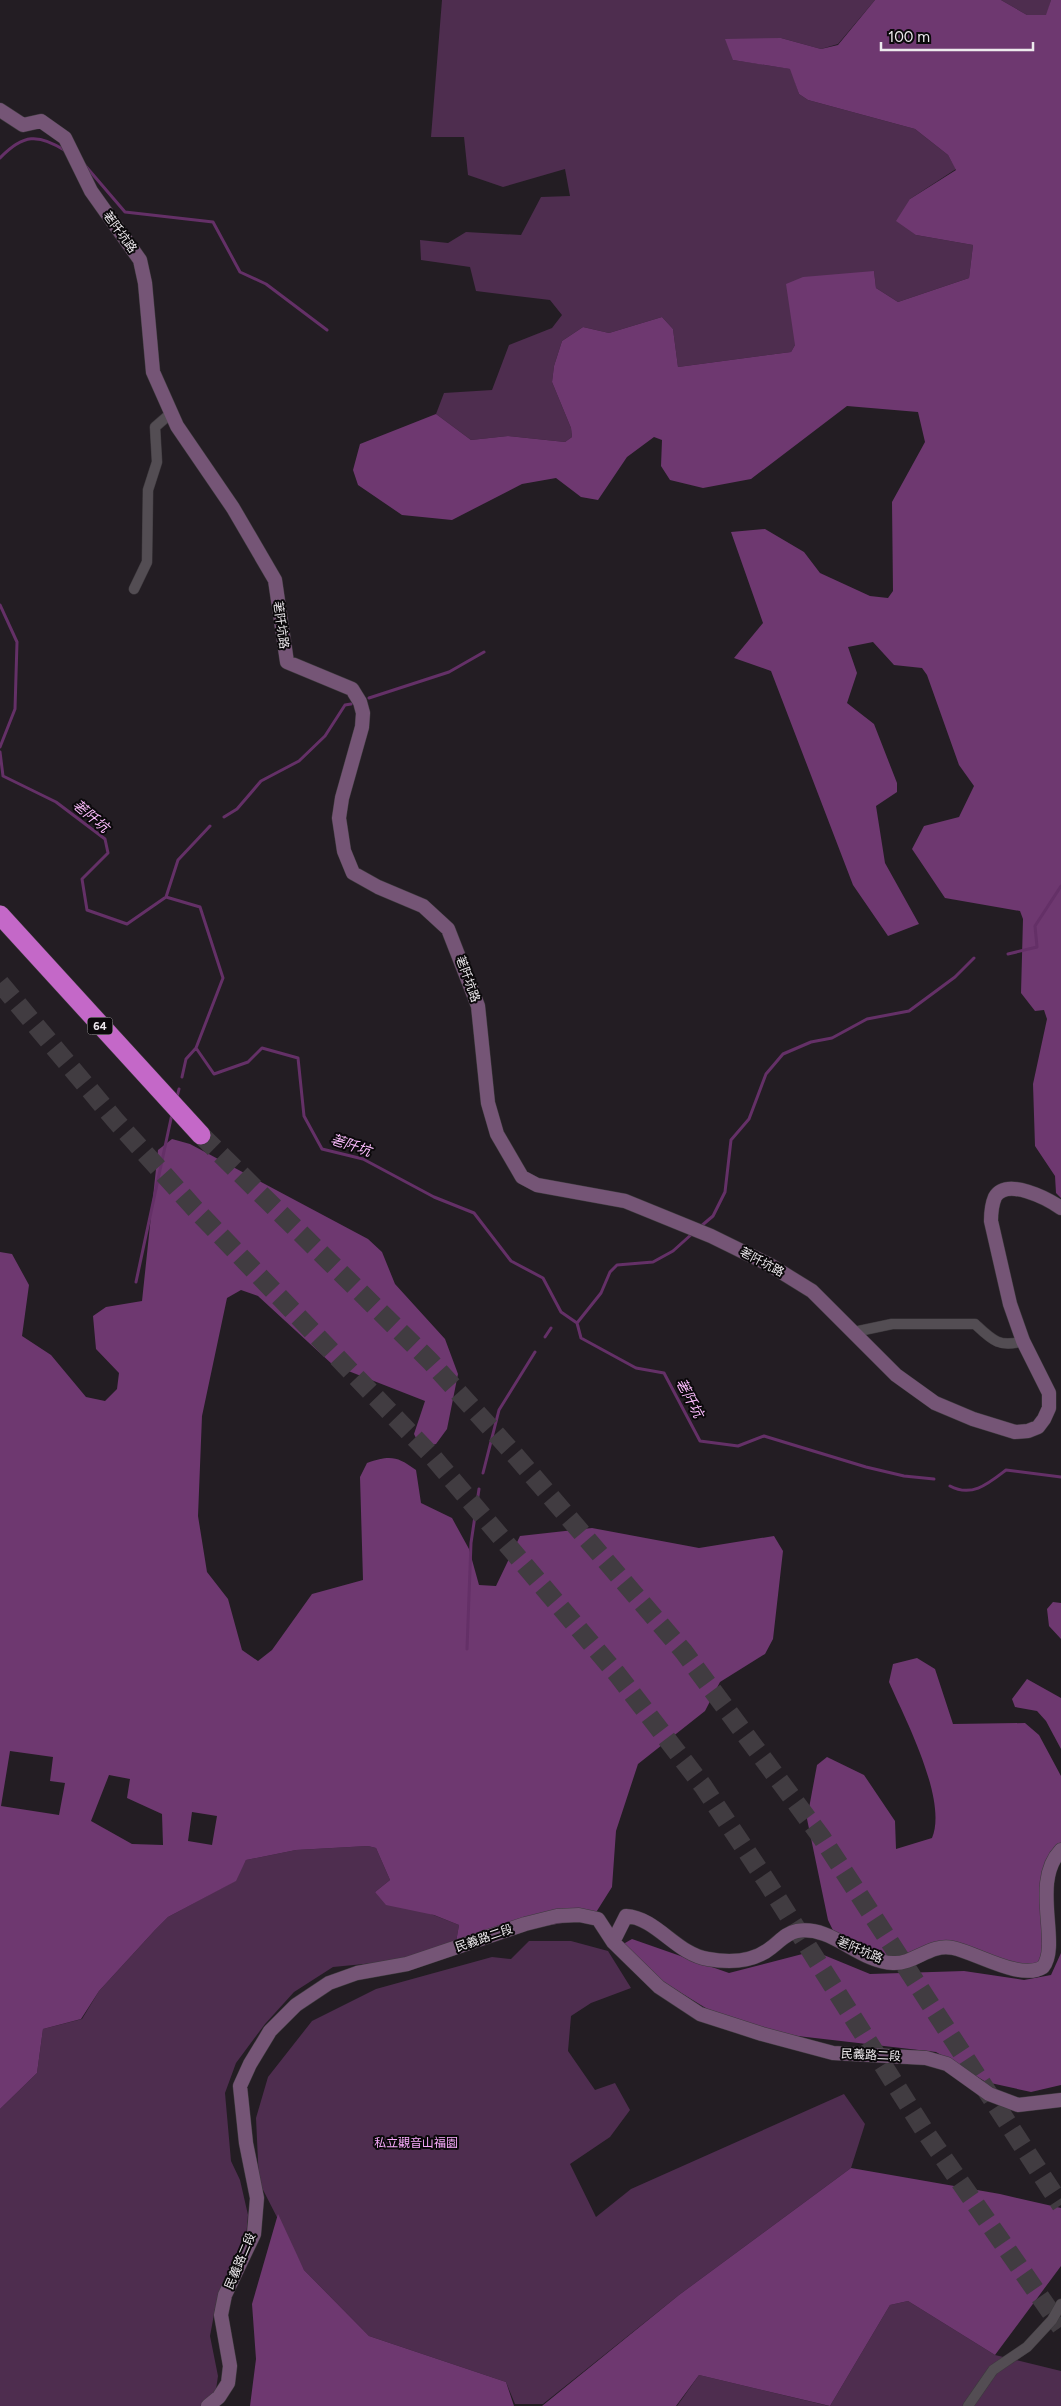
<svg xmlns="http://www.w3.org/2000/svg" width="1061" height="2406" font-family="Figtree,'Noto Sans TC',sans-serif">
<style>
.green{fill:#4e2d4f}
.forest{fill:#6e3870;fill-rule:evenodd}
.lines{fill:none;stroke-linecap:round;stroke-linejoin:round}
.stream{stroke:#643067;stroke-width:3}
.highway-tunnel{stroke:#413c41;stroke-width:19;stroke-dasharray:19 9;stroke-linecap:butt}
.street-casing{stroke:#3e3a3e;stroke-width:11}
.secondary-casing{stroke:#3e3a3e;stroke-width:15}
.highway-casing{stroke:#3e3a3e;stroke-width:20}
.street{stroke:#534d53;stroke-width:10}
.secondary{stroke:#755576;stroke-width:14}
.highway{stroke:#c468c8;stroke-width:19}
.labels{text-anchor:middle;stroke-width:4;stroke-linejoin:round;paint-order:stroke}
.shield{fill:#0b090b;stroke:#a9a6a9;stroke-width:1}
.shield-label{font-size:11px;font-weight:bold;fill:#ede9ed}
.street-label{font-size:12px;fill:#ede9ed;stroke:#0b090b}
.park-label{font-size:12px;fill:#f8aafb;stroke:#0b090b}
.water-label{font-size:14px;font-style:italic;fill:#fcbcfd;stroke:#0b090b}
</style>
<rect width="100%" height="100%" fill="#231d23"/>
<!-- green -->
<path class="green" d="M442 0H875L838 44 821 49 781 38 733 60 791 69 799 94 808 100 915 129 948 155 956 169 910 199 916 235 973 245 969 278 898 302 876 288 874 271 795 345 791 352 678 367 673 329 662 317 609 333 583 327 562 341 554 366 552 382 571 428 572 437 565 442 508 436 471 440 436 414 444 393 492 390 509 345 552 328 562 315 550 300 476 291 470 267 421 260 420 240 448 243 466 232 521 235 541 197 570 196 565 169 503 187 468 175 464 137H431Z
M1001 0H1051L1047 15H1027Z
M368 1846 376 1848 390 1880 375 1892 459 1925 456 1942 405 1960 333 1967 294 1992 265 2024 236 2063 225 2093 231 2161 240 2180 248 2215 246 2238 215 2309 210 2336 218 2376 214 2403 210 2406H0V2109L37 2073 43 2029 82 2019 99 1991 155 1930 168 1917 235 1881 246 1860 296 1850Z
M529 1941H571L608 1951 631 1988 591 2003 571 2016 568 2051 595 2090 615 2083 630 2110 610 2137 570 2164 596 2217 631 2189 844 2094 865 2124 851 2168 679 2295 543 2404H515L506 2382 369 2336 304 2270 259 2182 256 2118 268 2077 312 2021 376 1989 492 1957 511 1959Z
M908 2301 995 2355 1061 2371V2406H830L890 2305Z
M699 2375 829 2406H677Z"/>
<!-- forest -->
<path class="forest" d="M875 0H1001L1027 15H1046L1051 0H1061V1198L1056 1193 1055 1176 1035 1146 1033 1084 1047 1019 1044 1010 1035 1011 1021 993 1023 919 1020 911 945 898 912 849 924 826 959 817 974 786 959 765 927 675 922 668 894 665 873 642 848 647 857 673 847 703 874 724 897 783V792L876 806 885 863 919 924 888 936 853 885 771 671 734 658 763 623 731 532 765 529 804 552 820 573 870 596 888 598 893 591 892 502 925 442 918 412 847 406 751 479 703 488 670 480 661 466 662 440 654 437 627 457 598 500 581 497 556 478 522 484 452 520 402 515 358 485 353 470 360 444 436 414 471 440 508 436 565 442 572 437 571 428 552 382 554 366 562 341 583 327 609 333 662 317 673 329 678 367 791 352 795 345 786 284 803 277 874 271 876 288 898 302 969 278 973 245 916 235 896 221 910 199 956 170 948 155 915 129 808 100 799 94 790 69 733 60 725 39 781 38 821 49 838 45Z
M172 1139 190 1144 368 1239 382 1252 395 1284 445 1339 458 1374 447 1429 436 1444 421 1448 414 1434 425 1401 333 1365 258 1296 241 1290 227 1298 202 1416 198 1516 207 1572 228 1599 242 1650 258 1661 272 1650 312 1594 363 1580 360 1477 367 1463C390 1455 397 1456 416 1470L421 1503 452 1518 469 1549 479 1585 496 1586 520 1536 592 1528 699 1548 774 1536 783 1551 773 1639 765 1654 720 1682 705 1711 638 1764 616 1831 612 1887 595 1914 579 1920 456 1942 459 1925 434 1915 386 1905 375 1892 390 1880 376 1848 368 1846 296 1850 246 1860 236 1881 168 1917 155 1930 99 1991 81 2019 43 2029 37 2073 0 2109V1252L12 1254 29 1285 22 1336 51 1355 86 1397 105 1401 117 1389 119 1373 96 1349 93 1316 106 1307 142 1301 158 1150ZM10 1751 53 1757 50 1781 65 1783 59 1815 1 1806ZM109 1775 130 1779 127 1798 162 1814 163 1845 132 1844 91 1821ZM192 1812 217 1816 212 1845 188 1841Z
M1053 1602 1061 1603V1639L1049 1626 1047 1609Z
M917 1658 935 1669 953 1724 1025 1723 1039 1735 1061 1776V1856L1045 1869 1040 1887 1050 1958 1036 1967 940 1949 903 1963 841 1947 828 1920 807 1819 817 1765 827 1757 864 1775 895 1821 896 1849 932 1838C948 1800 905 1719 889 1682L893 1664Z
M1027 1679 1061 1698V1749L1046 1721 1037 1711 1015 1707 1012 1699Z
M632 1939 729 1973 814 1951 870 1974 964 1971 1024 1980 1051 1975 1061 1953V2085L1031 2092 986 2082 936 2052 763 2032 727 2021 627 1960 618 1947Z
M851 2168 1000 2194 1061 2208V2266L995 2355 908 2301 890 2305 830 2406 699 2375 676 2406H542L679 2295Z
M278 2214 304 2270 369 2336 506 2382 514 2406H250L256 2359 252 2304Z"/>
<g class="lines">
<!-- stream -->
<path class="stream" d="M0 158C23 134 38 133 66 151
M83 163 125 212 213 222 240 272 266 284 327 330
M0 605 17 642 15 709 0 747
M369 698 449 672 484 652
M0 752 3 776 56 802 105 839 108 853 82 879 87 910 127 924 166 897 200 907 223 978 196 1048 214 1074 248 1062 262 1048 298 1058 304 1116 322 1149 363 1159 434 1197 474 1213 511 1261 543 1278 561 1312 577 1323 581 1338 636 1368 664 1373 700 1441 738 1446 764 1436 866 1467 904 1476 934 1479
M224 817 237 809 261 781 299 761 325 736 345 705 351 704
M166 897 178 860 210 826
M1008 954 1037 947 1035 926 1061 886
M182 1077 186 1059 196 1048
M177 1097 179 1089
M700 1227 713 1216 725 1192 731 1140 749 1119 766 1074 783 1054 811 1042 832 1038 867 1019 909 1011 955 977 974 958
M136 1282 172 1114
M577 1323 601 1293 610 1272 617 1265 653 1262 673 1251 693 1233
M545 1337 551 1328
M483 1473 499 1410 535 1352
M950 1486C972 1498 989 1483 1006 1470L1061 1477
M467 1649 471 1543 479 1489"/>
<!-- highway-tunnel -->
<path class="highway-tunnel" d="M0 983 115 1120 195 1209 432 1456 617 1674 703 1786 767 1882 926 2133 1061 2327
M201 1135 431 1362 514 1454 684 1652 822 1838 1061 2205"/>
<!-- street casing -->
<g class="street-casing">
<path id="street" d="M134 589 147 562 148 490 157 462 155 427 170 414
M854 1332 892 1324H975C992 1340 999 1348 1023 1341
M968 2406 993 2370 1027 2347 1052 2320 1061 2304"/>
</g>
<!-- secondary casing -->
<g class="secondary-casing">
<path id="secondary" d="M0 110 23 125 41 121 65 138 91 191 140 260 145 283 153 372 177 426 233 508 275 580 287 662 352 689 360 702 363 713 362 727 342 798 339 818 344 851 353 873 378 887 423 906 448 929 478 1006 488 1103 497 1134 522 1177 537 1185 625 1201 711 1236 770 1265 812 1291 896 1375 935 1403 973 1419 1015 1432 1028 1431 1038 1427 1044 1419 1049 1408V1393L1023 1341 1010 1304 991 1221C991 1214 992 1204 995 1197 1007 1177 1048 1199 1061 1208
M613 1942 626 1916C657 1918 676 1954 708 1959 730 1963 754 1962 772 1947 780 1941 786 1933 797 1931 832 1925 859 1962 893 1963 915 1964 930 1943 953 1948 977 1953 1021 1981 1043 1967 1061 1944 1030 1882 1061 1850
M208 2406 219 2397 228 2383 230 2366 221 2315 225 2295 254 2234 257 2198 246 2143 240 2086 250 2064 270 2031 296 2005 329 1983 357 1973 407 1964 525 1924 557 1916 579 1915 598 1919 613 1942 659 1987 700 2014 762 2034 833 2053 926 2058 947 2064 989 2094 1018 2105 1061 2100"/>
</g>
<!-- highway casing -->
<g class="highway-casing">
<path id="highway" d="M0 915 201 1135"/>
</g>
<!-- street -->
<use href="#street" class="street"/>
<!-- secondary -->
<use href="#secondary" class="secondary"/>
<!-- highway -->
<use href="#highway" class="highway"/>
</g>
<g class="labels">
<!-- shield labels -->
<rect class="shield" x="87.5" y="1017.5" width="25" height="17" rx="4"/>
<g class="shield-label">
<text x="100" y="1030">64</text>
</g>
<!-- street labels -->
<g class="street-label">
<text transform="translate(120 232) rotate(54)" y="4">荖阡坑路</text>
<text transform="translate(281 625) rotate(82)" y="4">荖阡坑路</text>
<text transform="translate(468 979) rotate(70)" y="4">荖阡坑路</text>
<text transform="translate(762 1262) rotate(28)" y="4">荖阡坑路</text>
<text transform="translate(484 1938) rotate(-19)" y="4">民義路二段</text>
<text transform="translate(860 1950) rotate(23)" y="4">荖阡坑路</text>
<text transform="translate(871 2055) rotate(3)" y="4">民義路二段</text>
<text transform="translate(240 2261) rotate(-67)" y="4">民義路二段</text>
</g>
<!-- park labels -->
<g class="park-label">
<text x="416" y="2147">私立觀音山福園</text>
</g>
<!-- water labels -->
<g class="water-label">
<text transform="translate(91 816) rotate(40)" y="5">荖阡坑</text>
<text transform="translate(351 1145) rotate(18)" y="5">荖阡坑</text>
<text transform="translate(690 1398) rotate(62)" y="5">荖阡坑</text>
</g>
</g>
<!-- scale -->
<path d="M881 42v8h152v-8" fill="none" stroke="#ede9ed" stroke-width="2.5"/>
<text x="888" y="42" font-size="15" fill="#ede9ed" stroke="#0b090b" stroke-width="4" paint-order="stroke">100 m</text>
</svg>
